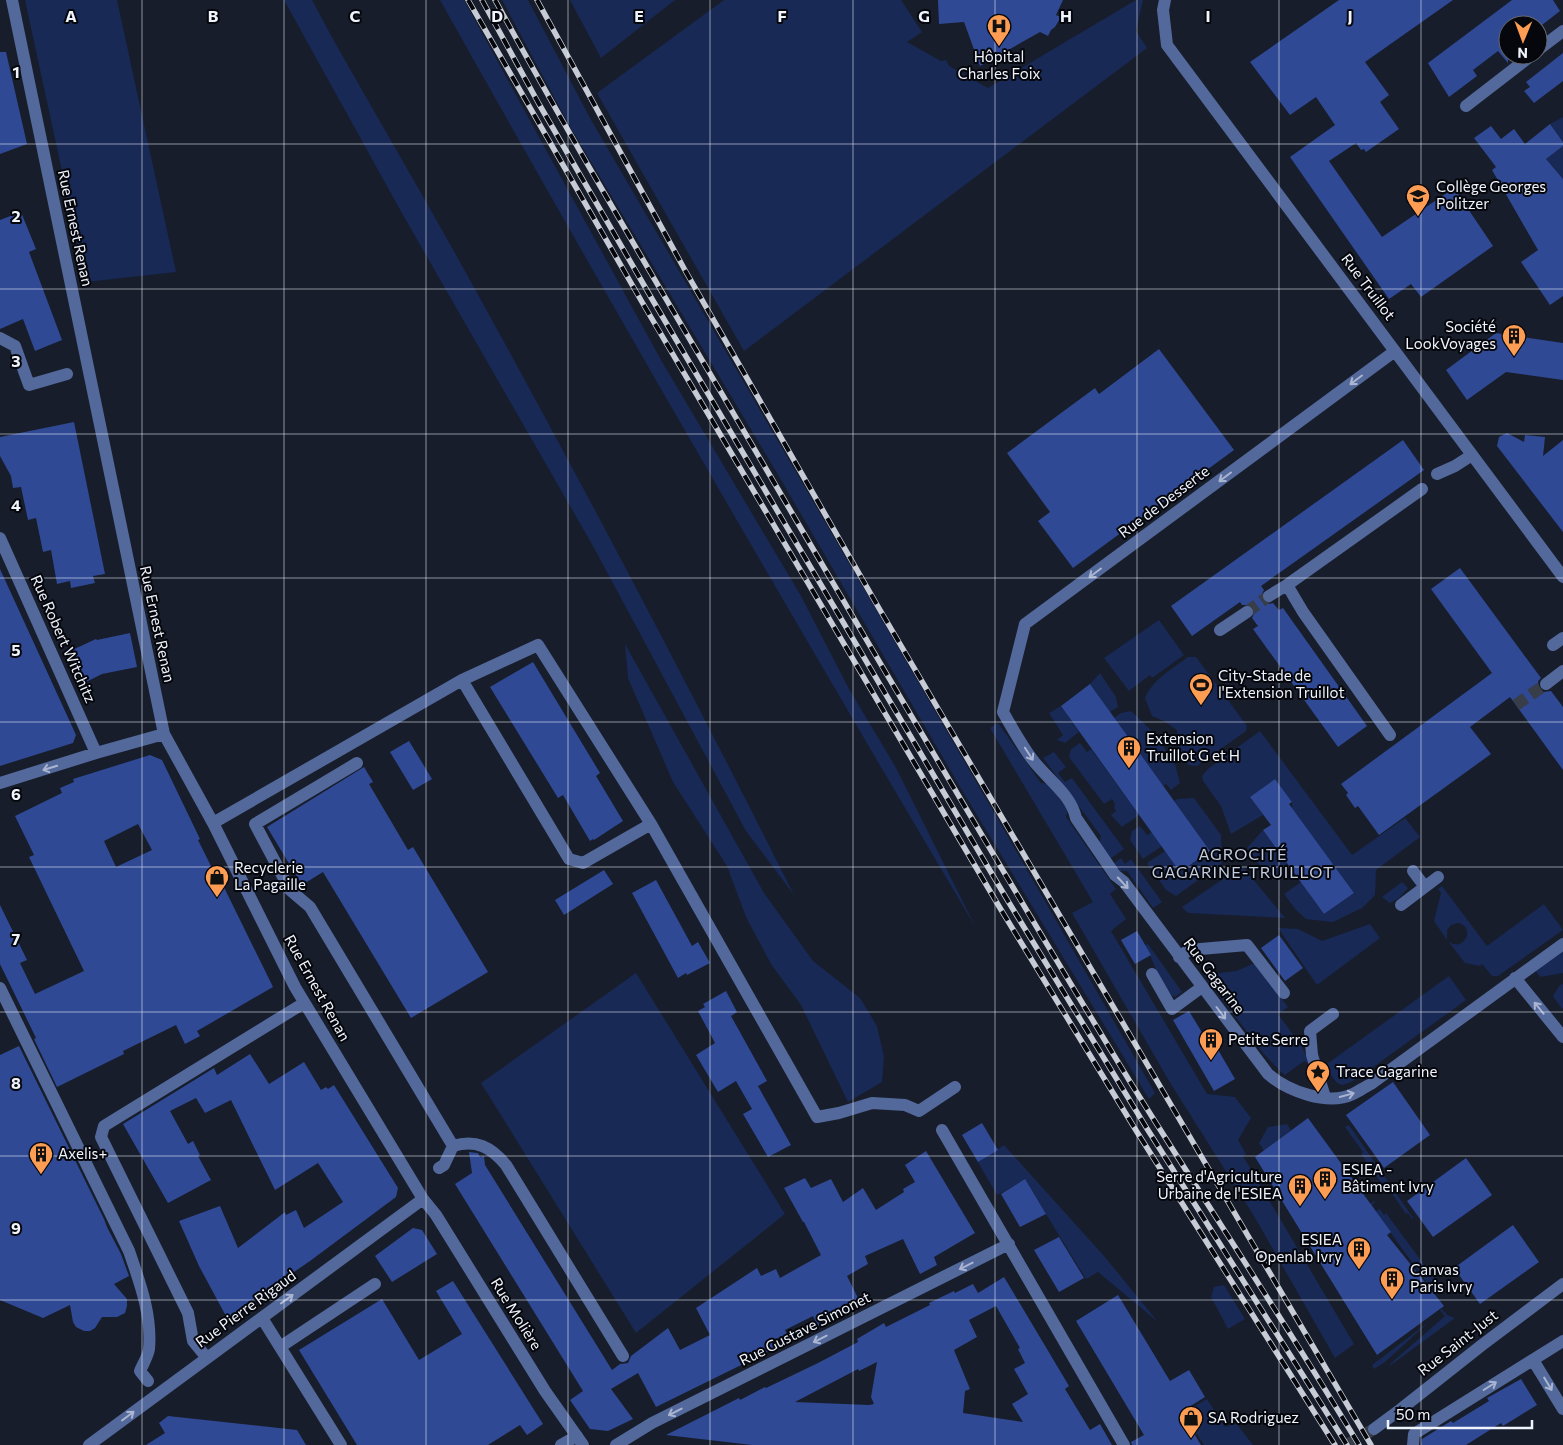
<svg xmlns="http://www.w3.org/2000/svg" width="1563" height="1445" font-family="Commissioner,sans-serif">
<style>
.green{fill:#182956}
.building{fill:#2f4995;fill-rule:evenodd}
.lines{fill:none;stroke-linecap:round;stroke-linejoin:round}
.minor-tunnel{stroke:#383d4a;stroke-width:12;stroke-dasharray:12 6;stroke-linecap:butt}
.minor{stroke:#53689b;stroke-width:12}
.rail-casing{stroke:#c7cbd5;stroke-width:5.5}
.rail{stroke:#06070d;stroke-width:4;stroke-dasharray:11;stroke-linecap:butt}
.oneway{stroke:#a9b5d1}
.grid{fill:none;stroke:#f0f4fd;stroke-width:1;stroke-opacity:0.55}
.labels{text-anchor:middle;stroke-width:4;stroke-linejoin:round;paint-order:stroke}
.poi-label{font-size:15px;fill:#f0f4fd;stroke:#06070d;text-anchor:start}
.street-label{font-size:15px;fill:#f0f4fd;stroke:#06070d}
.neighbourhood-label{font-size:16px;letter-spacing:1px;fill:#c5cee0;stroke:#06070d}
.grid-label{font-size:16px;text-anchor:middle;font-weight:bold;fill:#f0f4fd;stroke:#06070d;stroke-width:4;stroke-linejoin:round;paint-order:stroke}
</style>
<rect width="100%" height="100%" fill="#171d2a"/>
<!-- green -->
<path class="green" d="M25 0H117L176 272 86 282Z
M284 0H312L334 41C381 124 430 207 476 291 586 490 692 692 794 895L746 831 593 546 403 215Z
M440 0H464L661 360 801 596 849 689 895 766 976 928C794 621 615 312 440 0Z
M502 0H528L590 118 999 821 1155 1093 1149 1099 963 792 777 473 569 125Z
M570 0H675L601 58Z
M724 0H901L922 32 907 42 941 61 946 60 949 66 988 88 1136 0H1143L1136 31 1147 48 744 351 597 93Z
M1563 117V142L1550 124Z
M1563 146V179L1546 159Z
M1159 620 1184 655 1152 678 1150 675 1129 691 1104 658Z
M625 644 764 893 813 961 860 998 877 1026 884 1057 882 1082 848 1102 801 1005 771 964 746 917 727 866 673 782 628 678Z
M1188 657H1196L1247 726 1246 731 1197 766 1188 765 1177 744V730L1164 721 1152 716 1145 698C1153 679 1172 669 1188 657Z
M1100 673 1116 697 1118 707 1110 712 1090 684Z
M1061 706 1079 732 1065 743 1057 740 1063 735 1049 713Z
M1131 711 1155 734 1175 764 1180 783 1171 790 1166 784 1163 786 1114 718 1121 713Z
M998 723 1041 783 1048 784 1068 810 1066 817 1116 889 1110 894 1126 919 1111 931 1207 1094 1235 1097 1251 1118 1238 1140 1246 1154 1243 1156 1354 1344 1335 1358 1254 1216 1169 1081 1072 913 1093 902 990 728Z
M1260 731 1352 855 1405 818 1420 837 1376 870 1375 895 1362 908 1333 922 1306 919 1296 910 1284 894 1301 882 1324 914 1354 893 1292 809V802L1275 779 1250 797 1263 815 1231 834 1221 806 1203 781 1202 776 1208 769Z
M1080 743 1087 752 1091 749 1139 815 1122 827 1111 815 1116 811 1114 808 1115 804 1112 799 1104 804 1069 757 1071 749Z
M1054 752 1066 767 1058 773 1065 782 1072 778 1124 849 1110 859 1099 843 1101 836 1043 758Z
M1194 798 1221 835 1222 863 1176 896 1166 890 1147 863 1165 851 1181 872 1210 851 1174 801 1177 799Z
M1140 826 1147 835 1152 832 1162 846 1143 859 1130 840 1132 831Z
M1263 830 1287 863 1285 865 1289 870 1274 881C1266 870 1252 859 1247 848Z
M1121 858 1125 864 1131 859 1162 902 1153 908 1127 871H1118L1113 864Z
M1242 866 1285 918 1188 913 1182 907Z
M1402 882 1408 888 1399 898 1390 903 1382 897Z
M1442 886 1487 946 1544 904 1563 930 1498 976H1492L1482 964 1480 966 1465 963 1448 941C1463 954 1477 927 1458 923L1451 925 1447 930V940L1434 921 1441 893 1438 889Z
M1370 924 1380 938 1317 985 1278 928 1298 929 1322 941Z
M1148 944 1182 992 1175 997C1161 991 1153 958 1145 945Z
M1563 951V973L1540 977 1535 970Z
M1255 963 1288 1007 1278 1014 1302 1047 1310 1064 1304 1061 1285 1075 1281 1072 1263 1053 1204 975 1236 971Z
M636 973 785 1214 636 1333 481 1083Z
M1449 976 1466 1000 1365 1073 1351 1082 1342 1085 1337 1083 1324 1066Z
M1563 984V1008L1562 1009 1553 996 1560 985Z
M1287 1124 1291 1130 1264 1151 1259 1143 1268 1127Z
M1349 1125 1413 1218 1412 1219 1408 1213 1406 1214 1391 1192 1388 1193 1361 1154 1363 1152 1345 1127Z
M1004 1145 1104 1256 1158 1322 1098 1272 1086 1279 1025 1180 997 1195 975 1157 995 1151Z
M1374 1201 1375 1202 1372 1205 1376 1211 1380 1209 1384 1215 1386 1213 1439 1285 1436 1288 1438 1291 1434 1293 1370 1204Z
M1224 1285 1245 1319 1228 1329 1211 1297 1214 1287Z
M1442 1309 1447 1315 1455 1318 1391 1365 1390 1364 1445 1316 1440 1310Z
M1430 1321 1384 1363 1374 1369 1372 1365Z
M1207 1399 1225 1427 1236 1423 1253 1445H1204L1197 1434 1182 1440 1170 1420Z"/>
<!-- building -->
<path class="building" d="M938 0H1063L1056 15 1061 17 1055 27 1051 30 1048 36 1040 32 980 66 964 22 939 24Z
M1339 0H1453L1365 62 1389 95 1380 102 1399 129 1366 152 1364 149 1361 150 1356 143 1329 161 1382 237 1454 188 1493 246 1421 297 1411 284 1389 299 1290 157 1335 125 1316 97 1290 115 1250 62Z
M1512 0H1553L1560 11 1542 25H1508V63L1498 51 1473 70 1477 76 1449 97 1428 63Z
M0 52H6L27 144 0 154Z
M1563 53V81L1534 103 1524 91 1530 87 1526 82Z
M1550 124 1563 142V146L1546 159 1563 179V296L1550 305 1521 262 1538 250 1492 170 1496 167 1474 138 1491 126 1501 139 1514 129 1525 144Z
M21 212 36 249 29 252 62 340 35 351 23 319 0 329V220Z
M1496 333 1563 343V380L1506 372 1467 400 1446 370Z
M1159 349 1234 450 1073 568 1038 521 1050 512 1007 453 1095 388 1099 394Z
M74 422 105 574 93 576 95 583 71 588 70 581 57 584 51 550 43 552 36 518 28 520 21 487 13 488 11 476 0 456V437Z
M1507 433 1524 442 1525 435 1545 437 1543 456 1563 440V532L1497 446 1499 437Z
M1403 440 1424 470 1261 586 1264 590 1261 596 1262 601 1269 604 1273 603 1279 610 1283 608 1367 726 1338 747 1253 629 1258 626 1252 618 1255 611 1251 605H1242L1240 602 1192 636 1171 606Z
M1460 568 1541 678 1538 681 1539 689 1543 692 1551 691 1563 707V770L1510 697 1470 727 1491 754 1379 835 1358 806 1355 808 1346 795 1348 793 1341 784 1492 673 1431 589Z
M0 569 76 735 73 743 0 766Z
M130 633 137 667 102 674 84 683 70 651 96 639 97 640Z
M533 662 600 773 596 776 623 821 594 840 593 839 590 841 563 795 558 798 490 687Z
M1090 684 1210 851 1180 872 1061 706Z
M409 741 432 779 413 790 390 752Z
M150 755 162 760 200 839 198 840 214 872 216 871 273 987 197 1031 200 1036 185 1044 176 1025 123 1051 124 1054 57 1087 34 1039 36 1038 0 964V905L27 960 20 963 35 994 84 971 29 857 34 855 15 816 62 793 60 788 74 782 73 779ZM138 824 152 850 116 867 104 841Z
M364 767 373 782 369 784 408 850 413 847 488 972 411 1018 323 872 302 885 267 827Z
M1275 779 1292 802 1289 804 1354 893 1324 914 1263 830 1271 825 1250 797Z
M604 870 613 884 564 915 555 900Z
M656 880 692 946 698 942 710 963 687 975 686 973 678 978 632 893Z
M1137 931 1151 955 1135 964 1121 940Z
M1279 935 1303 968 1285 981 1261 948Z
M726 991 737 1012 731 1016 767 1081 758 1086 791 1145 768 1157 743 1114 752 1109 736 1081 718 1092 696 1055 715 1043 698 1011 705 1007 703 1004Z
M1189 1011 1209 1044 1213 1041 1235 1079 1214 1091 1173 1020Z
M19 1046 104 1219 107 1227 121 1254 129 1276 114 1284 127 1299V1306L125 1313 117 1317H102L95 1328 90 1331H84L76 1327 73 1322 70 1305 43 1318 0 1300V1055Z
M250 1054 269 1084 304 1062 321 1090 326 1087 328 1089 334 1085 398 1188 396 1197 310 1261 227 1318 199 1266 179 1221 220 1206 238 1248 285 1212 286 1215 296 1210 304 1228 343 1202 318 1163 275 1190 231 1100 205 1113 196 1098 170 1111 188 1144 193 1141 200 1155 198 1156 211 1180 168 1203 123 1124 214 1068 217 1075Z
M1393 1082 1430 1135 1384 1168 1346 1115Z
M1308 1118 1391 1232 1387 1235 1444 1306 1377 1355 1255 1157Z
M982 1123 998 1150 978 1162 962 1135Z
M926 1151 975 1233 934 1257 937 1265 920 1274 903 1239 865 1256 868 1264 847 1276 861 1304 818 1326 813 1316 785 1330 790 1341 656 1407 638 1373 611 1389 633 1419 608 1431 590 1429 570 1400 583 1391 455 1184 472 1173 469 1152 478 1153 480 1157 484 1156 485 1165 612 1370 620 1364 628 1363 631 1356 668 1328 680 1350 710 1335 696 1308 757 1268 761 1276 776 1269 780 1278 821 1255 804 1222H803L784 1188 805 1178 811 1188 831 1179 843 1202 863 1188 876 1210 904 1192 903 1189 915 1182 905 1165Z
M1466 1158 1492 1195 1433 1237 1407 1201Z
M1025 1179 1046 1214 1020 1227 1001 1194Z
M1513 1225 1539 1262 1480 1304 1454 1268Z
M413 1228 422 1230 437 1254 392 1282 375 1256Z
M1059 1237 1084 1278 1059 1292 1034 1250Z
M1004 1277 1069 1386 1065 1389 1090 1430 1100 1424 1112 1445H752L666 1435 739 1398 740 1400 765 1387 766 1388 818 1363 858 1342 857 1339 884 1323 886 1327 930 1305 929 1303 954 1291 955 1293 973 1284 978 1293ZM996 1306 1020 1348 1018 1349 1025 1363 1014 1369 1028 1394 1012 1404 1023 1422 963 1413 965 1391 970 1389 954 1350 977 1337 969 1320ZM877 1362 871 1397 874 1404 869 1405 795 1402 858 1369 859 1371Z
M453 1281 543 1424 527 1435 520 1425 488 1445H357L299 1350 382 1299 419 1360 462 1334 436 1291Z
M1118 1295 1170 1381 1189 1370 1205 1397 1181 1412 1201 1445H1132L1131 1442 1144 1435 1076 1321Z
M1521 1379 1537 1405 1503 1426 1501 1423 1466 1445H1421L1422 1439 1451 1421 1453 1423 1489 1401 1487 1398Z
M168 1416 297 1430 306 1445H146L165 1433 159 1423Z"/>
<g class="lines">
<!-- minor-tunnel -->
<path class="minor-tunnel" d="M1247 612 1269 596
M1516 705 1546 684
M1347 1445 1374 1429"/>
<!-- minor -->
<path class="minor" d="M12 0 164 734 213 823 295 987 423 1199 436 1215 545 1391 583 1445
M1165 0 1163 10 1167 45 1563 577
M1538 50 1563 31
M1466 106 1532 55
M0 338 15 346 29 385 67 374
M1395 351 1025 624 1003 712C1012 728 1021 744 1032 759 1046 778 1071 794 1076 818L1115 875 1124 882 1268 1074C1288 1091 1327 1106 1353 1094 1359 1091 1365 1087 1371 1084L1563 944
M1437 474 1455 466 1472 455
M0 538 96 753
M1269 596 1287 585
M1220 630 1247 612
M1553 645 1563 638
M462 680 569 859 583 863 651 824
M1546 684 1563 671
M1390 735 1303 612 1287 585 1422 489
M357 763 255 824 290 890 310 907 453 1146 444 1165 439 1168
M0 783 96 753 164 734
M213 823 462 680 538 645 651 824 817 1117 839 1113 872 1103 905 1105 919 1111 955 1087
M1413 871 1425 887
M1401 905 1438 877
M1179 957 1189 950 1247 945 1284 993
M1152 974 1172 1009 1202 987
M1515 978 1563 1037
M0 988 129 1251C140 1283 152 1315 149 1349 148 1356 143 1364 140 1371L148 1381
M1325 1097 1312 1055 1310 1031 1333 1014
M942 1130 1124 1445
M453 1146C476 1139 491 1147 506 1165L623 1356
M262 1318 341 1445
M280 1347 375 1284
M207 1358 193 1341 188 1313 101 1137 104 1126 304 1003
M1533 1360 1563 1409
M1374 1429 1401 1409 1482 1345 1563 1284
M89 1445 423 1199
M561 1445 577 1436
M616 1445 652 1423 1009 1244
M1413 1445 1414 1434 1563 1341"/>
<!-- rail casing -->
<g class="rail-casing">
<path id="rail" d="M468 0 642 302 1000 908 1137 1132 1335 1445
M482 0 539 104 652 299 1008 901 1146 1127 1347 1445
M495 0C591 175 695 347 796 520 906 707 1016 895 1129 1080 1205 1202 1285 1322 1359 1445
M537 0 686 272 880 610 1371 1445"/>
</g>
<!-- rail -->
<use href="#rail" class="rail"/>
</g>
<!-- one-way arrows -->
<defs><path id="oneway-shaft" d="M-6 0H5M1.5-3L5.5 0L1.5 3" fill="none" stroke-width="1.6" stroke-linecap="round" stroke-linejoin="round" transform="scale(1.25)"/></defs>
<g class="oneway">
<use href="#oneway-shaft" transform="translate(1356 380) rotate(143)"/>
<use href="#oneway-shaft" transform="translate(1225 477) rotate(143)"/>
<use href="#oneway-shaft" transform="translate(1095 573) rotate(143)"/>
<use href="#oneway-shaft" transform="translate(1029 754) rotate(57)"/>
<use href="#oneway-shaft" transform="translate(50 768) rotate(163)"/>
<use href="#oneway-shaft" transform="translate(1123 883) rotate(47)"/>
<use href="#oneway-shaft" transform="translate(1539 1008) rotate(-129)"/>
<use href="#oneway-shaft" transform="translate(1221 1013) rotate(53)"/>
<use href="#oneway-shaft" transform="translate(1347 1095) rotate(-15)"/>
<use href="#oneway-shaft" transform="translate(966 1266) rotate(153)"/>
<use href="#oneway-shaft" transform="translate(287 1299) rotate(-36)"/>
<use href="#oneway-shaft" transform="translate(820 1339) rotate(153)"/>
<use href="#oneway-shaft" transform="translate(1548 1384) rotate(59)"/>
<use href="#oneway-shaft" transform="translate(1490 1386) rotate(-32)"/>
<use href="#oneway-shaft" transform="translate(675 1412) rotate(153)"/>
<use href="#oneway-shaft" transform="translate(128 1416) rotate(-37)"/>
</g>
<!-- grid -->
<path class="grid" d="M142 0V1445M284 0V1445M426 0V1445M568 0V1445M710 0V1445M853 0V1445M995 0V1445M1137 0V1445M1279 0V1445M1421 0V1445M0 144H1563M0 289H1563M0 434H1563M0 578H1563M0 722H1563M0 867H1563M0 1012H1563M0 1156H1563M0 1300H1563"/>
<!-- icons -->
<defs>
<g id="hospital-pin" transform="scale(1.25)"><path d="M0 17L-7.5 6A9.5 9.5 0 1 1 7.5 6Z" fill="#fc9d53" stroke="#06070d"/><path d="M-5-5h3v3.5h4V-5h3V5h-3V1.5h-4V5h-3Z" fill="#111"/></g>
<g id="school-pin" transform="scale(1.25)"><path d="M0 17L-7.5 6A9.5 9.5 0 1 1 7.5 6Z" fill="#fc9d53" stroke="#06070d"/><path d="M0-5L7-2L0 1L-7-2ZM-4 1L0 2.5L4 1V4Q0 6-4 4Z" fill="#111"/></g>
<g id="building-pin" transform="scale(1.25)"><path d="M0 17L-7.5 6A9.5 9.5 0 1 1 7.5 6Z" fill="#fc9d53" stroke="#06070d"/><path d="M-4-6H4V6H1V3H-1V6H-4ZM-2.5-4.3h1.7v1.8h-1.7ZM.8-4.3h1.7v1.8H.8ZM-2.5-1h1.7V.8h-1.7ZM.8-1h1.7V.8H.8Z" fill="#111"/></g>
<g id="stadium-pin" transform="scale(1.25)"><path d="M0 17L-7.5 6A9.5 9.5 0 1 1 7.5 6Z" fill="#fc9d53" stroke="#06070d"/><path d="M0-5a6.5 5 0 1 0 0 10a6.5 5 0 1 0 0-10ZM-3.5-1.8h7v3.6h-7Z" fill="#111"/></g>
<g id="shop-pin" transform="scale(1.25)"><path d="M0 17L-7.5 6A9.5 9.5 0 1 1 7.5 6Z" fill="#fc9d53" stroke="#06070d"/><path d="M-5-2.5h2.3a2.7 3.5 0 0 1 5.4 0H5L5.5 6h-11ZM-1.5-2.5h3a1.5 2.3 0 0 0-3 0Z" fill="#111"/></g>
<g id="sight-pin" transform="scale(1.25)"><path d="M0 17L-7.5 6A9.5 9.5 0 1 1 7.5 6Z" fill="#fc9d53" stroke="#06070d"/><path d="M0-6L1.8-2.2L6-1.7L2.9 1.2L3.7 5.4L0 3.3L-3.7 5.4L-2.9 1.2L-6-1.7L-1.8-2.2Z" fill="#111"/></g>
</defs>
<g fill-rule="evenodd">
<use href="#hospital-pin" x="999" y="26"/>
<use href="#school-pin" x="1418" y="196"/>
<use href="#building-pin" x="1514" y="336"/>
<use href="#stadium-pin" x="1201" y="685"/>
<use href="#building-pin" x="1129" y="748"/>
<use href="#shop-pin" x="217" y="877"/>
<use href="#building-pin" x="1211" y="1040"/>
<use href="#sight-pin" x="1318" y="1072"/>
<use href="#building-pin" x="41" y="1154"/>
<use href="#building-pin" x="1325" y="1179"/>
<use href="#building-pin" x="1300" y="1186"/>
<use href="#building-pin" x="1359" y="1249"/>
<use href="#building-pin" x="1392" y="1279"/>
<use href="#shop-pin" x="1191" y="1418"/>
</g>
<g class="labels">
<!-- poi labels -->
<g class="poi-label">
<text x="999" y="62" text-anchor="middle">Hôpital<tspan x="999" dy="17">Charles Foix</tspan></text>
<text x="1436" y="192">Collège Georges<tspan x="1436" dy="17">Politzer</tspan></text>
<text x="1496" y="332" text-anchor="end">Société<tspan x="1496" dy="17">LookVoyages</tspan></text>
<text x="1218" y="681">City-Stade de<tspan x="1218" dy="17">l'Extension Truillot</tspan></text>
<text x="1146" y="744">Extension<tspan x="1146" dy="17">Truillot G et H</tspan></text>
<text x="234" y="873">Recyclerie<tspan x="234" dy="17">La Pagaille</tspan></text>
<text x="1228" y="1045">Petite Serre</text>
<text x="1336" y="1077">Trace Gagarine</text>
<text x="58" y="1159">Axelis+</text>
<text x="1342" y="1175">ESIEA -<tspan x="1342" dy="17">Bâtiment Ivry</tspan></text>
<text x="1282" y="1182" text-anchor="end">Serre d'Agriculture<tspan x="1282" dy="17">Urbaine de l'ESIEA</tspan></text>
<text x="1342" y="1245" text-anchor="end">ESIEA<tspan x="1342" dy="17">Openlab Ivry</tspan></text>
<text x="1410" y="1275">Canvas<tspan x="1410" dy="17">Paris Ivry</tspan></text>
<text x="1208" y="1423">SA Rodriguez</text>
</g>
<!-- street labels -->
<g class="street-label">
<text transform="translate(75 228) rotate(78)" y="5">Rue Ernest Renan</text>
<text transform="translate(1368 287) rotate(53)" y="5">Rue Truillot</text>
<text transform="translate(1164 502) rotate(-37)" y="5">Rue de Desserte</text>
<text transform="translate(157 624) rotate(78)" y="5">Rue Ernest Renan</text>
<text transform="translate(63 639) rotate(66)" y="5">Rue Robert Witchitz</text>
<text transform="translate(1214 976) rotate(53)" y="5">Rue Gagarine</text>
<text transform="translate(317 988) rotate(61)" y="5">Rue Ernest Renan</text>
<text transform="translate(246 1309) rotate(-36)" y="5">Rue Pierre Rigaud</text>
<text transform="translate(516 1314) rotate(58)" y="5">Rue Molière</text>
<text transform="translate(805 1329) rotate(-27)" y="5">Rue Gustave Simonet</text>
<text transform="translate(1458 1343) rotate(-38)" y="5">Rue Saint-Just</text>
</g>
<!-- neighbourhood labels -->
<g class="neighbourhood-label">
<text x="1243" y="860">AGROCITÉ<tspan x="1243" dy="18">GAGARINE-TRUILLOT</tspan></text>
</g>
</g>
<g class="grid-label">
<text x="71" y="22">A</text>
<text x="213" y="22">B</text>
<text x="355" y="22">C</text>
<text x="497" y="22">D</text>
<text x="639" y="22">E</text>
<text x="782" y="22">F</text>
<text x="924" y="22">G</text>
<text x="1066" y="22">H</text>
<text x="1208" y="22">I</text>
<text x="1350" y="22">J</text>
<text x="16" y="78">1</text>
<text x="16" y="222">2</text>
<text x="16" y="367">3</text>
<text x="16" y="511">4</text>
<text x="16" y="656">5</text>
<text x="16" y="800">6</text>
<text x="16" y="945">7</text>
<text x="16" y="1089">8</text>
<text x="16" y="1234">9</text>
</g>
<!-- north arrow -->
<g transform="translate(1523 40) rotate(181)"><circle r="24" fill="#06070d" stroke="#64666d"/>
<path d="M0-4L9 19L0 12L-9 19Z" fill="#fc9d53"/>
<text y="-8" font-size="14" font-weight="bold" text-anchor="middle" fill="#f0f4fd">N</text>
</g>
<!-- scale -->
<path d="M1388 1420v8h144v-8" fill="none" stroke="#f0f4fd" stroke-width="2.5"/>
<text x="1396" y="1420" font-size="15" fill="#f0f4fd" stroke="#06070d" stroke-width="4" paint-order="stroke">50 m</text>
</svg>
